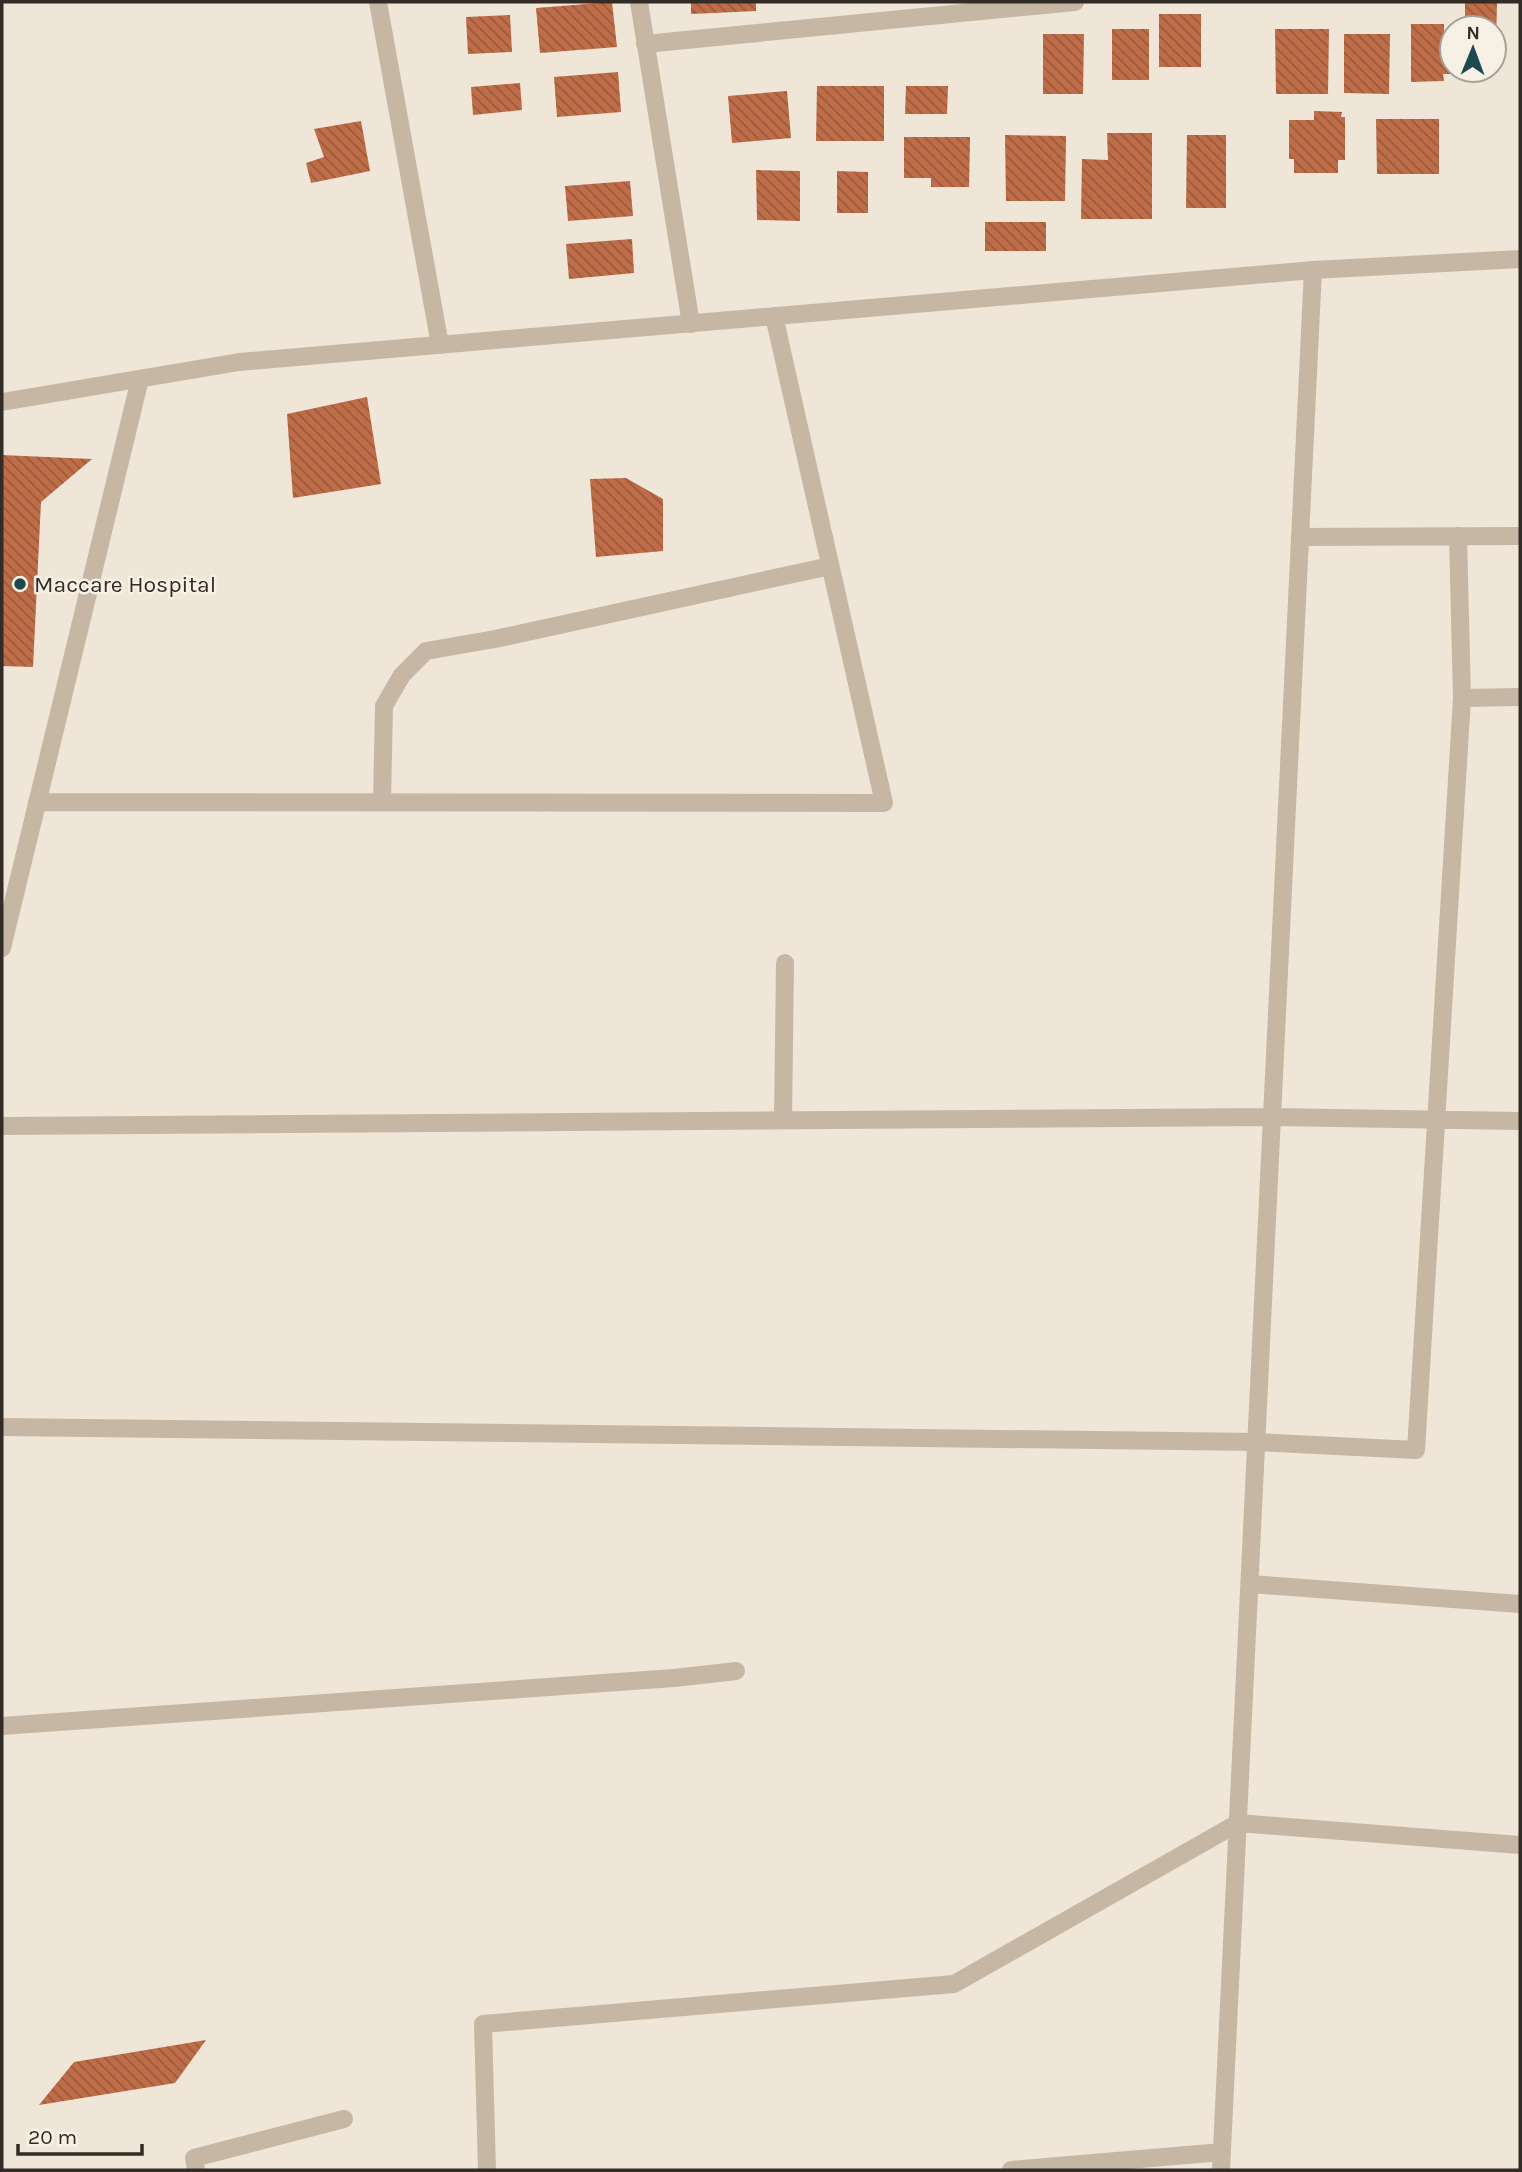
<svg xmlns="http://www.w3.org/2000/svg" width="1522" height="2172" font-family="Karla,sans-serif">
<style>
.building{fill:url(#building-back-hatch)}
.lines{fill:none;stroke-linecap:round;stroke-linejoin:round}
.minor{stroke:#c6b7a5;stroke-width:18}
.poi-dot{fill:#1f4951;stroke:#f7f0e4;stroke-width:2.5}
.labels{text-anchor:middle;stroke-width:5;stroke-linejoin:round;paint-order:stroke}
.poi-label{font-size:23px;fill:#322b26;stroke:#f7f0e4;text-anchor:start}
</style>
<defs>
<pattern id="building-back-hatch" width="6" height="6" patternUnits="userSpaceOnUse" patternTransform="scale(1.75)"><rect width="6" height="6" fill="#be6d48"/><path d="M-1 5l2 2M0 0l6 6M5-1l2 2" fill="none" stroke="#9b5a3c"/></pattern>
</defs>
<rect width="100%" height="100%" fill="#efe6d8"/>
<!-- building -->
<path class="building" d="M612 2 617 47 540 53 536 8Z
M691 2H756V11L691 14Z
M1465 3H1497L1496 46H1494V28H1465Z
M1159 14H1201V67H1159Z
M510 15 512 52 468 54 466 17Z
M1411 24H1444V36H1452V70H1460V74H1443L1444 81 1411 82Z
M1112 29H1149V80H1112Z
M1275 29H1329L1328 94H1276Z
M1043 34H1084L1083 94H1043Z
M1344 34H1390L1389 94 1344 93Z
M618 72 621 112 557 117 554 77Z
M520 83 522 110 473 115 471 87Z
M817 86H884V141H816Z
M906 86H948L947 114H905Z
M787 91 791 138 732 143 728 96Z
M1314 111 1342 112 1341 117H1345V160H1338V173H1294V159H1289V120H1314Z
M1376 119H1439V174H1377Z
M361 121 370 171 311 183 306 163 324 157 314 129Z
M1107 133H1152V219H1081L1082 159 1108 160Z
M1005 135 1066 136 1065 201H1006Z
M1187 135H1226V208H1186Z
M904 137H970L969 187H931V178H904Z
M756 170 800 171V221L757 220Z
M837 171 868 172V213H837Z
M630 181 633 216 568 221 565 186Z
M985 222H1046V251H985Z
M632 239 634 273 569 279 566 244Z
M367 397 381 484 293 498 287 414Z
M2 455 92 459 41 502 33 667 2 666Z
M626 478 663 499V551L596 557 590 479Z
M206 2040 175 2083 39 2105 74 2062Z"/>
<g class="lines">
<!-- minor -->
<path class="minor" d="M378 2 440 345
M639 2 691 324
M645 44 1075 2
M2 402 239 362 1313 270 1520 259
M1300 537 1520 536
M1462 698 1520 697
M37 802 884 803 774 316
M382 802 384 706 402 675 426 651 495 639 830 566
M2 948 140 379
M783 1120 785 963
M2 1126 1272 1117 1520 1121
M2 1427 1257 1442 1416 1450 1462 698 1458 536
M1250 1584 1520 1604
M2 1726 674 1678 736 1671
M196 2170 194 2158 344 2119
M487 2170 483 2024 954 1984 1238 1823 1520 1845
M1011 2170 1222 2152
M1221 2170 1313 270"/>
</g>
<!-- markers -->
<circle class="poi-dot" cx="20" cy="584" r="7"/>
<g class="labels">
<!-- poi labels -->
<g class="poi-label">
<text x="34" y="592">Maccare Hospital</text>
</g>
</g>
<!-- border -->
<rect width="1522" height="2172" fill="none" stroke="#322b26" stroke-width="7"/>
<!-- north arrow -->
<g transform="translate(1473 49) rotate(1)"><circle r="33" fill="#f7f0e4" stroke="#a8a198" stroke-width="2"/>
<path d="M0-5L12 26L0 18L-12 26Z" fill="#1f4951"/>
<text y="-10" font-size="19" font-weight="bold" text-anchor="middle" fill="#322b26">N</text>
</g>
<!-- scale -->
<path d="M18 2144v10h124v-10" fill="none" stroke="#322b26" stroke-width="3.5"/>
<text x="28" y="2144" font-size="21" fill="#322b26" stroke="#f7f0e4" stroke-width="5" paint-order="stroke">20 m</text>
</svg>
